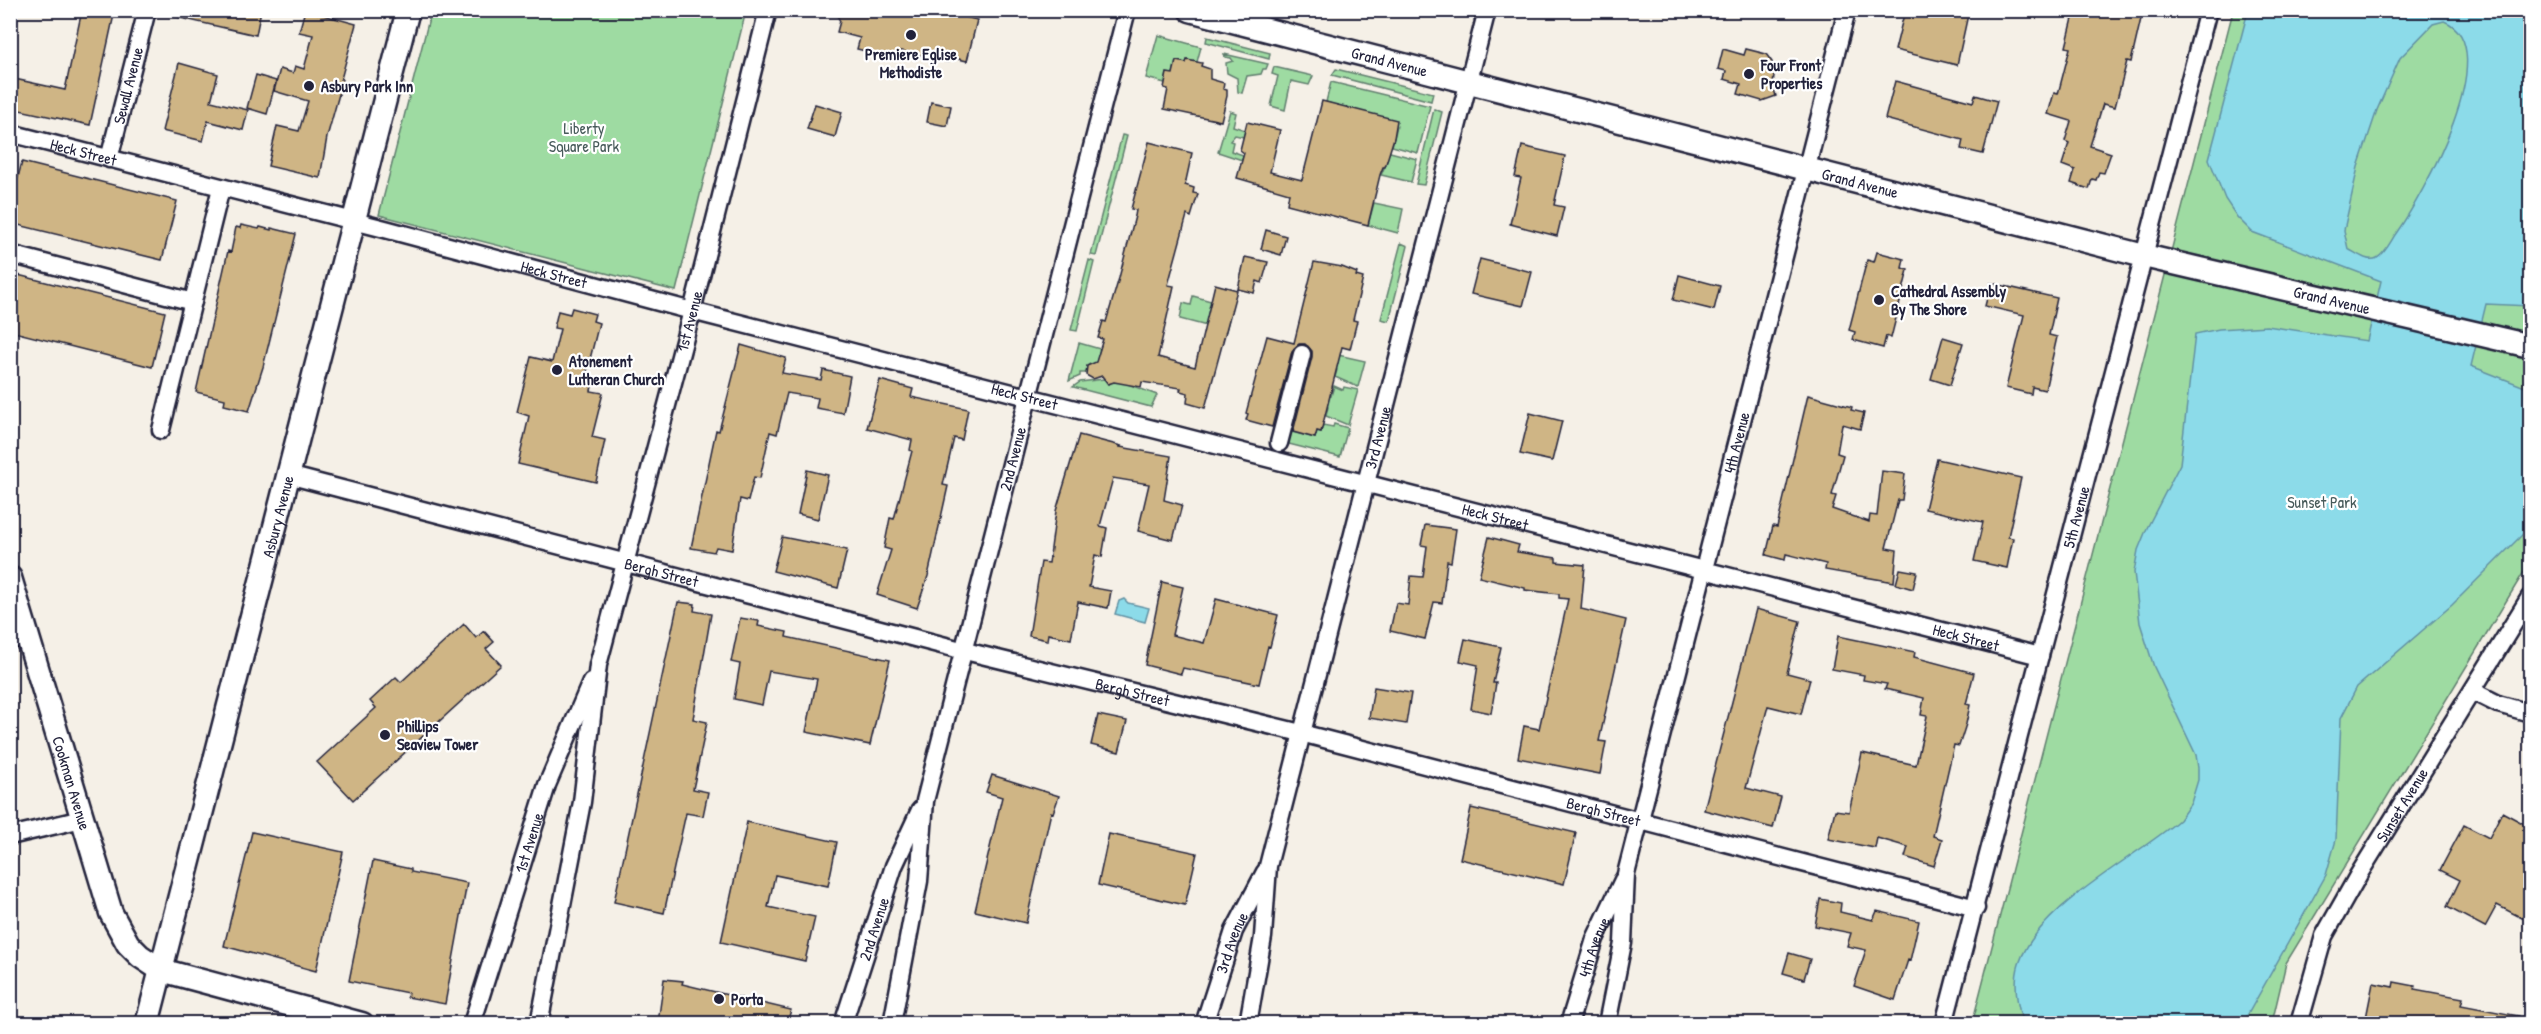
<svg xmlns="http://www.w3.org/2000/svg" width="2541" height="1034" font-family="'Patrick Hand',sans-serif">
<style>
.green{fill:#9edba2;stroke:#607e6e;stroke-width:1.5}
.water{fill:#8cdbe9;stroke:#6291a3;stroke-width:1.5;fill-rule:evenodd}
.building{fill:#cfb585;stroke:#22223b;stroke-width:1.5}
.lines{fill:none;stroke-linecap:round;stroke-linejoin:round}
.street-casing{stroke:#22223b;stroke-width:21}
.secondary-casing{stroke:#22223b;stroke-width:27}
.street{stroke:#fff;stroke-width:16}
.secondary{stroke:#fff;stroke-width:22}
.poi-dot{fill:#22223b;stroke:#fff;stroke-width:2}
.labels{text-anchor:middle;stroke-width:4.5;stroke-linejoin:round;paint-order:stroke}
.poi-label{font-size:16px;font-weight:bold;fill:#22223b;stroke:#fff;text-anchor:start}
.street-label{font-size:16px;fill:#22223b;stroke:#fff}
.park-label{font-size:16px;fill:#475a5a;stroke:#fff}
</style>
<rect width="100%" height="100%" fill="#f5f0e7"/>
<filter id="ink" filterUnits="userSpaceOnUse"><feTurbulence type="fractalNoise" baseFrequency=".0167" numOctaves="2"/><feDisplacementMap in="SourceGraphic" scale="12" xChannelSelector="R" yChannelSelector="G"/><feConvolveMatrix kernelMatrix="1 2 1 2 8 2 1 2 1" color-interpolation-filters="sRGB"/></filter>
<g filter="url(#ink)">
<!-- green -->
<path class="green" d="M431 11H746L676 291 379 215Z
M2233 11H2530V562L2286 963 2272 1023 1972 1024Z
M1158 35 1201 47 1197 62 1187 60 1186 63 1176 61 1173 74 1167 73 1165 83 1146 78Z
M1207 37 1270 53 1269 59 1206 42Z
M1224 54 1268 64 1266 69H1263L1261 74 1247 76 1242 93 1238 92 1237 78 1227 73 1226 63 1233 61 1231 58 1225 57Z
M1274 67 1313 76 1309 85 1291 81 1285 110 1271 106 1278 76 1272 74Z
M1336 69 1433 93 1431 101 1332 75Z
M1331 82 1430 106 1418 153 1392 146 1397 126 1326 102Z
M1434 109 1442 112 1424 185 1416 184Z
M1230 111 1236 113 1233 126 1245 130 1244 137 1235 135 1230 141 1233 142 1231 151 1243 155 1242 160 1218 152Z
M1122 135 1127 136 1096 256 1091 255Z
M1390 152 1417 159 1411 182 1381 175 1387 161V153Z
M1374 203 1403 209 1398 233 1368 225Z
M1401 243 1408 246 1389 321 1381 319Z
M1089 260 1094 262 1077 331 1071 330Z
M1193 296 1232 307 1226 331 1180 319 1183 303 1191 305Z
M1079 343 1100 349 1096 364H1090L1087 366 1086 373H1080V376L1069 381Z
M1338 355 1365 361 1358 387 1335 377 1337 370 1334 369Z
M1104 379 1110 383 1117 380 1157 395 1151 407 1073 387 1080 382Z
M1334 386 1343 390 1344 387 1358 390 1348 425 1326 416 1328 407 1325 406 1328 395 1331 396Z
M1334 424 1348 428 1340 457 1281 442 1284 430 1315 438 1317 431 1321 432 1323 425 1333 427Z"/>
<!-- water -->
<path class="water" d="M2248 11H2530V306L2486 304 2471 366 2530 389V527L2452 605 2357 687 2341 718 2336 840 2326 875 2243 1023 2023 1024C2017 1005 2013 983 2019 964 2038 906 2134 859 2179 820L2191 803 2198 780V768L2196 755 2154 667 2140 623 2134 572 2138 550 2147 528 2180 464 2195 334 2219 329 2267 326 2367 341 2381 281 2252 232 2237 217 2225 199 2209 159ZM2444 21C2507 46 2421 198 2397 232 2391 240 2386 253 2377 258 2368 263 2356 253 2348 249L2344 230 2358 167 2377 110 2400 58 2433 24Z
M1124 599 1128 603 1149 608 1145 622 1115 614 1119 601Z"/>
<!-- building -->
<path class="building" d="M82 10H115L90 125 10 108V78L65 90Z
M177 10H261L256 35 176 17Z
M305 10 356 24 341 79 343 80 327 137 320 178 268 166 277 126 299 131 308 101 274 91 280 69 293 73 295 66 304 69 313 35 299 32Z
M834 10H962L961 16 977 20 967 61 950 57 948 62 901 51 899 59 857 49 860 38 837 32 840 21Z
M1905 10H1969L1957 65 1895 50Z
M2075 10H2143L2131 62 2127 61 2115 107 2103 104 2090 146 2111 153 2104 173 2099 172 2096 180 2092 179 2089 189 2071 183 2075 170 2062 165 2069 143 2065 141 2071 121 2048 114 2054 93 2058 94 2070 48 2066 47Z
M1723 49 1744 55 1746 49 1766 54 1772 62 1770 72 1774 75 1773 86 1776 96 1762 101 1738 94 1741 84 1724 79 1726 71 1718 69Z
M1187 60 1202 63 1201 66 1210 69V79L1224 83 1223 89 1227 90V96L1221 121 1164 109 1168 89 1164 88 1167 73 1173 74 1176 61 1186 63Z
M179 63 218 74 211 101 248 110 243 130 208 121 203 141 162 131Z
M256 75 276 81 267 114 247 108Z
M1895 81 1973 102 1975 95 1997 101 1983 154 1961 149 1963 140 1885 119Z
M1322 101 1397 120 1394 138 1385 167H1383L1380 175 1368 225 1287 204 1289 193 1237 178 1244 153 1240 150 1247 122 1280 130 1270 172 1302 180Z
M931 102 951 106 947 126 927 122Z
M815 104 842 112 835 137 807 129Z
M1149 142 1192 153 1185 185 1194 188 1193 193 1198 194 1191 217 1187 215 1168 285 1174 286 1158 357 1195 367 1215 284 1237 290 1205 408 1187 403 1188 393 1180 391 1181 388 1142 382 1141 387 1114 382 1108 384 1102 376 1093 379 1086 375 1087 366 1096 362 1103 339 1098 338 1103 321 1106 322 1119 278 1135 216 1136 210 1131 209Z
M1522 146 1565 156 1554 205 1564 207 1557 236 1510 224 1521 178 1515 177Z
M22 162 177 201 162 260 10 223V207Z
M241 225 259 229 260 227 271 230V228L296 234 263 367 249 411 224 405 225 399 196 392 228 251 231 252 236 227 240 228Z
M1266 230 1286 236 1281 255 1261 249Z
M1877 252 1904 259 1902 268 1908 270 1891 338 1886 336 1883 348 1853 340 1855 332 1849 330 1867 260 1874 262Z
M1245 257 1268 262 1262 283 1257 281 1254 293 1238 289Z
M1480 259 1532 272 1523 306 1471 294Z
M1314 262 1342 267 1357 273 1356 276 1363 278 1353 320 1357 321 1350 349 1342 347 1321 432 1317 431 1315 438 1293 432 1312 357V351L1305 344H1299L1292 351 1272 427 1246 420 1248 414 1246 413 1267 336 1294 343Z
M10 273 165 312 152 367 10 331Z
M1679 275 1720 286 1714 310 1673 300Z
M1991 283 2057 298 2049 335 2057 337 2045 390 2032 387 2031 394 2006 388 2024 315 1985 306Z
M572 308 595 314 593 321 599 323 585 379 593 381 591 391 603 393 592 437 605 440 596 482 518 464 529 416 517 412 531 357 552 362 560 329 554 328 558 311 570 314Z
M1943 337 1963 343 1950 385 1931 379Z
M741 345 786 358 782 373 821 380 823 370 850 376 843 413 816 408 818 398 787 393 777 434 770 432 760 478 754 477 748 501 740 499 732 550 716 547 714 552 691 548 716 430 719 431Z
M880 380 913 389 911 397 968 409 962 440 954 438 943 485 948 486 928 576 917 608 877 595 891 550 884 548 890 518 894 519 912 451 910 450 912 440 867 428Z
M1808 395 1852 407 1851 410 1864 413 1860 429 1842 424 1837 453 1843 455 1832 495 1836 496 1832 509 1869 522 1870 515 1877 516 1882 471 1905 474 1902 500H1898L1886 548 1897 550 1894 582 1825 570 1826 564 1786 554 1785 560 1766 555 1773 526 1777 527Z
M1530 413 1562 421 1552 461 1520 454Z
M1079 435 1121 446 1120 447 1171 456 1164 500 1182 505 1173 540 1138 531 1149 484 1113 478 1100 526 1107 528 1102 557 1095 555 1089 587 1111 591 1108 608 1078 602 1071 639 1048 634 1047 640 1029 636 1041 562 1049 563 1056 511Z
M1937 459 2021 478 2008 537 2013 538 2007 568 1974 561 1983 522 1925 509Z
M807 470 828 475 818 519 798 514Z
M1425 525 1456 529 1451 562 1447 561 1442 603 1434 602 1425 639 1390 631 1396 603 1408 605 1411 576 1423 577 1427 546 1421 545Z
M782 537 847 550 838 588 773 571Z
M1489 537 1519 545 1517 552 1556 558V562L1585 565 1581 609 1626 620 1599 741 1606 742 1600 774 1518 758 1524 726 1539 729 1568 599 1559 598V594L1525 590V588L1479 577Z
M1900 569 1917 572 1913 589 1896 584Z
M1162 582 1183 587 1172 635 1204 643 1216 599 1278 615 1270 647 1268 646 1259 684 1183 668 1181 674 1145 665Z
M678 602 695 604 694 611 711 614 693 719 707 722 693 789 708 792 703 816 686 813 664 913 614 902Z
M1756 609 1800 621 1787 673 1810 679 1801 714 1768 706 1746 788 1781 797 1773 828 1704 810Z
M740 618 759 621 758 626 787 632 786 637 890 660 870 745 806 732 817 679 769 671 762 705 734 699 740 664 731 662Z
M464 624 476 638 484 631 494 642 486 649 501 665 353 800 317 762 376 708 370 701 396 677 401 682Z
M1838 636 1915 652 1914 657 1974 673 1966 704 1970 705 1966 724 1959 746 1954 745 1933 836 1942 839 1934 866 1905 857 1908 847 1877 838 1875 848 1828 839 1835 810 1849 812 1862 753 1916 765 1927 716 1921 715 1924 698 1885 689 1887 684 1863 680 1864 675 1832 669Z
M1465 639 1501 647 1493 683H1496L1491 713 1471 709 1478 665 1460 661Z
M1374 687 1411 693 1406 724 1369 718Z
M1098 715 1127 721 1119 752 1091 745Z
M992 775 1059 796 1053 813 1051 812 1026 923 975 911 1002 797 986 792Z
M1471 808 1576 833 1564 884 1460 859Z
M2502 812 2530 827V852L2525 862 2530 865V903L2522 918 2497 905 2485 927 2447 907 2460 880 2440 870 2464 825 2489 838Z
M747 822 837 842 828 886 775 875 768 907 815 917 805 961 721 942Z
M252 832 343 852 316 971 224 946Z
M1109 834 1197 853 1185 905 1098 885Z
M373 861 411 869V872L467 883 445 1004 407 997 408 993 349 981Z
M1820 899 1841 903 1840 912 1873 920 1877 911 1919 921 1910 961 1908 960 1895 1000 1854 986 1866 950 1847 946 1851 933 1815 926Z
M1789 953 1810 959 1804 979 1783 973Z
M664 979 683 981 682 984 791 1010 787 1023H658Z
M2394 982 2415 986 2414 989 2463 998 2461 1005 2519 1016 2518 1023H2365L2373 983 2393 987Z"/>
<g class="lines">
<!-- street casing -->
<g class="street-casing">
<g id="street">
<path id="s1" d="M10 133 385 229 692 311 2040 656"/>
<path id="s2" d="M109 159 147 10"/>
<path d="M10 254 193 302"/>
<path d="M161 430 221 188"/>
<path d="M1279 443 1302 354"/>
<path id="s3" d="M288 475 961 650 1301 733 1976 908"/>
<path d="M10 640 27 636"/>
<path d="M2474 692 2498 704 2530 713"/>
<path d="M10 836 82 819"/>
<path id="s4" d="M472 1024 547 785 591 682"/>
<path id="s5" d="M539 1024 582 802 598 665 692 311 768 10"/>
<path id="s6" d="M843 1024 894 866 920 810"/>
<path id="s7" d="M892 1024 919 881 925 801 1127 10"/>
<path id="s8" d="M1204 1024 1234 931 1265 872"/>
<path id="s9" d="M1248 1024 1263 937 1268 866 1487 10"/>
<path id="s10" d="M1569 1024 1595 939 1623 880"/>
<path id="s11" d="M1607 1024 1623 943 1626 874 1847 10"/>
<path id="s12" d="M1944 1024 2208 10"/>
<path id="s13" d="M2299 1024 2324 936 2359 874 2530 597"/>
</g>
</g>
<!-- secondary casing -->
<g class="secondary-casing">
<g id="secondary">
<path id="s14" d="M1190 10 2144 256 2530 346"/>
<path id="s15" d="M10 578 111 913 128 944 140 956 161 970 362 1024"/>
<path id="s16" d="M147 1024 408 10"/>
</g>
</g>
<!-- street -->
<use href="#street" class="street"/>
<!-- secondary -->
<use href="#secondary" class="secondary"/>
</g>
</g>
<!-- markers -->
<g class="poi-dot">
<circle cx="911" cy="35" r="6"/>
<circle cx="1749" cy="74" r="6"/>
<circle cx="309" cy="86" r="6"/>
<circle cx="1879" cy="300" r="6"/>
<circle cx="557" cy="370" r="6"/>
<circle cx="385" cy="735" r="6"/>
<circle cx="719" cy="999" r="6"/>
</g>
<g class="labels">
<!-- poi labels -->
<g class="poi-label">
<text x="911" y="60" text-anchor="middle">Premiere Eglise<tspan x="911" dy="18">Methodiste</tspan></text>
<text x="1761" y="71">Four Front<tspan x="1761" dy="18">Properties</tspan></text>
<text x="321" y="92">Asbury Park Inn</text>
<text x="1891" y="297">Cathedral Assembly<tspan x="1891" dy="18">By The Shore</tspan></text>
<text x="569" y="367">Atonement<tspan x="569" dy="18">Lutheran Church</tspan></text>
<text x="397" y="732">Phillips<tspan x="397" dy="18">Seaview Tower</tspan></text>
<text x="731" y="1005">Porta</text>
</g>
<!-- street labels -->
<g class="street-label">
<text dy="6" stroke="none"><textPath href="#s14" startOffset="206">Grand Avenue</textPath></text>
<text dy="6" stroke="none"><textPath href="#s2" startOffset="76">Sewall Avenue</textPath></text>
<text dy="6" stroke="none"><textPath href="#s1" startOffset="76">Heck Street</textPath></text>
<text dy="6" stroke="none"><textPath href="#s14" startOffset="692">Grand Avenue</textPath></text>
<text dy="6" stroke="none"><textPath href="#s1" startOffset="562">Heck Street</textPath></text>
<text dy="6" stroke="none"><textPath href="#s14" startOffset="1178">Grand Avenue</textPath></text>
<text dy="6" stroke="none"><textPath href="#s5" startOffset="720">1st Avenue</textPath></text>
<text dy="6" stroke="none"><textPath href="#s1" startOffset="1048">Heck Street</textPath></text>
<text dy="6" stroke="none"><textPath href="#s9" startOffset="602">3rd Avenue</textPath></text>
<text dy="6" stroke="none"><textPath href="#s11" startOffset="597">4th Avenue</textPath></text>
<text dy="6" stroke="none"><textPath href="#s7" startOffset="579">2nd Avenue</textPath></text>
<text dy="6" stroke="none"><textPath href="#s16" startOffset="524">Asbury Avenue</textPath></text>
<text dy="6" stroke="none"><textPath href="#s1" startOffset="1534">Heck Street</textPath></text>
<text dy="6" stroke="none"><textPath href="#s12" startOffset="524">5th Avenue</textPath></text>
<text dy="6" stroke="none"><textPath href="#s3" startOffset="386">Bergh Street</textPath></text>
<text dy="6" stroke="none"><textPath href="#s1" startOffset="2020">Heck Street</textPath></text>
<text dy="6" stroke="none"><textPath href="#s3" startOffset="872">Bergh Street</textPath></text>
<text dy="6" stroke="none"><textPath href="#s15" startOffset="214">Cookman Avenue</textPath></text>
<text dy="6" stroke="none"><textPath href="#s13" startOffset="244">Sunset Avenue</textPath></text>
<text dy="6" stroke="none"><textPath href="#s3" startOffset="1358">Bergh Street</textPath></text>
<text dy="6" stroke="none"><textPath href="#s4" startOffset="190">1st Avenue</textPath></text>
<text dy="6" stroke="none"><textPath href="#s6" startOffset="100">2nd Avenue</textPath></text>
<text dy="6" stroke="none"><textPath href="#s8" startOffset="86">3rd Avenue</textPath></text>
<text dy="6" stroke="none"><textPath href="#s10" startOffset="81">4th Avenue</textPath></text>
</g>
<!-- park labels -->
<g class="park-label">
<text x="584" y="134">Liberty<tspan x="584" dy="18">Square Park</tspan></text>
<text x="2322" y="508">Sunset Park</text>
</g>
</g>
<!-- margin -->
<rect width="2541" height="1034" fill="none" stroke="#fff" stroke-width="36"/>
<rect x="18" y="18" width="2505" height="998" fill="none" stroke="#22223b" stroke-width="2" filter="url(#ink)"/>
</svg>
